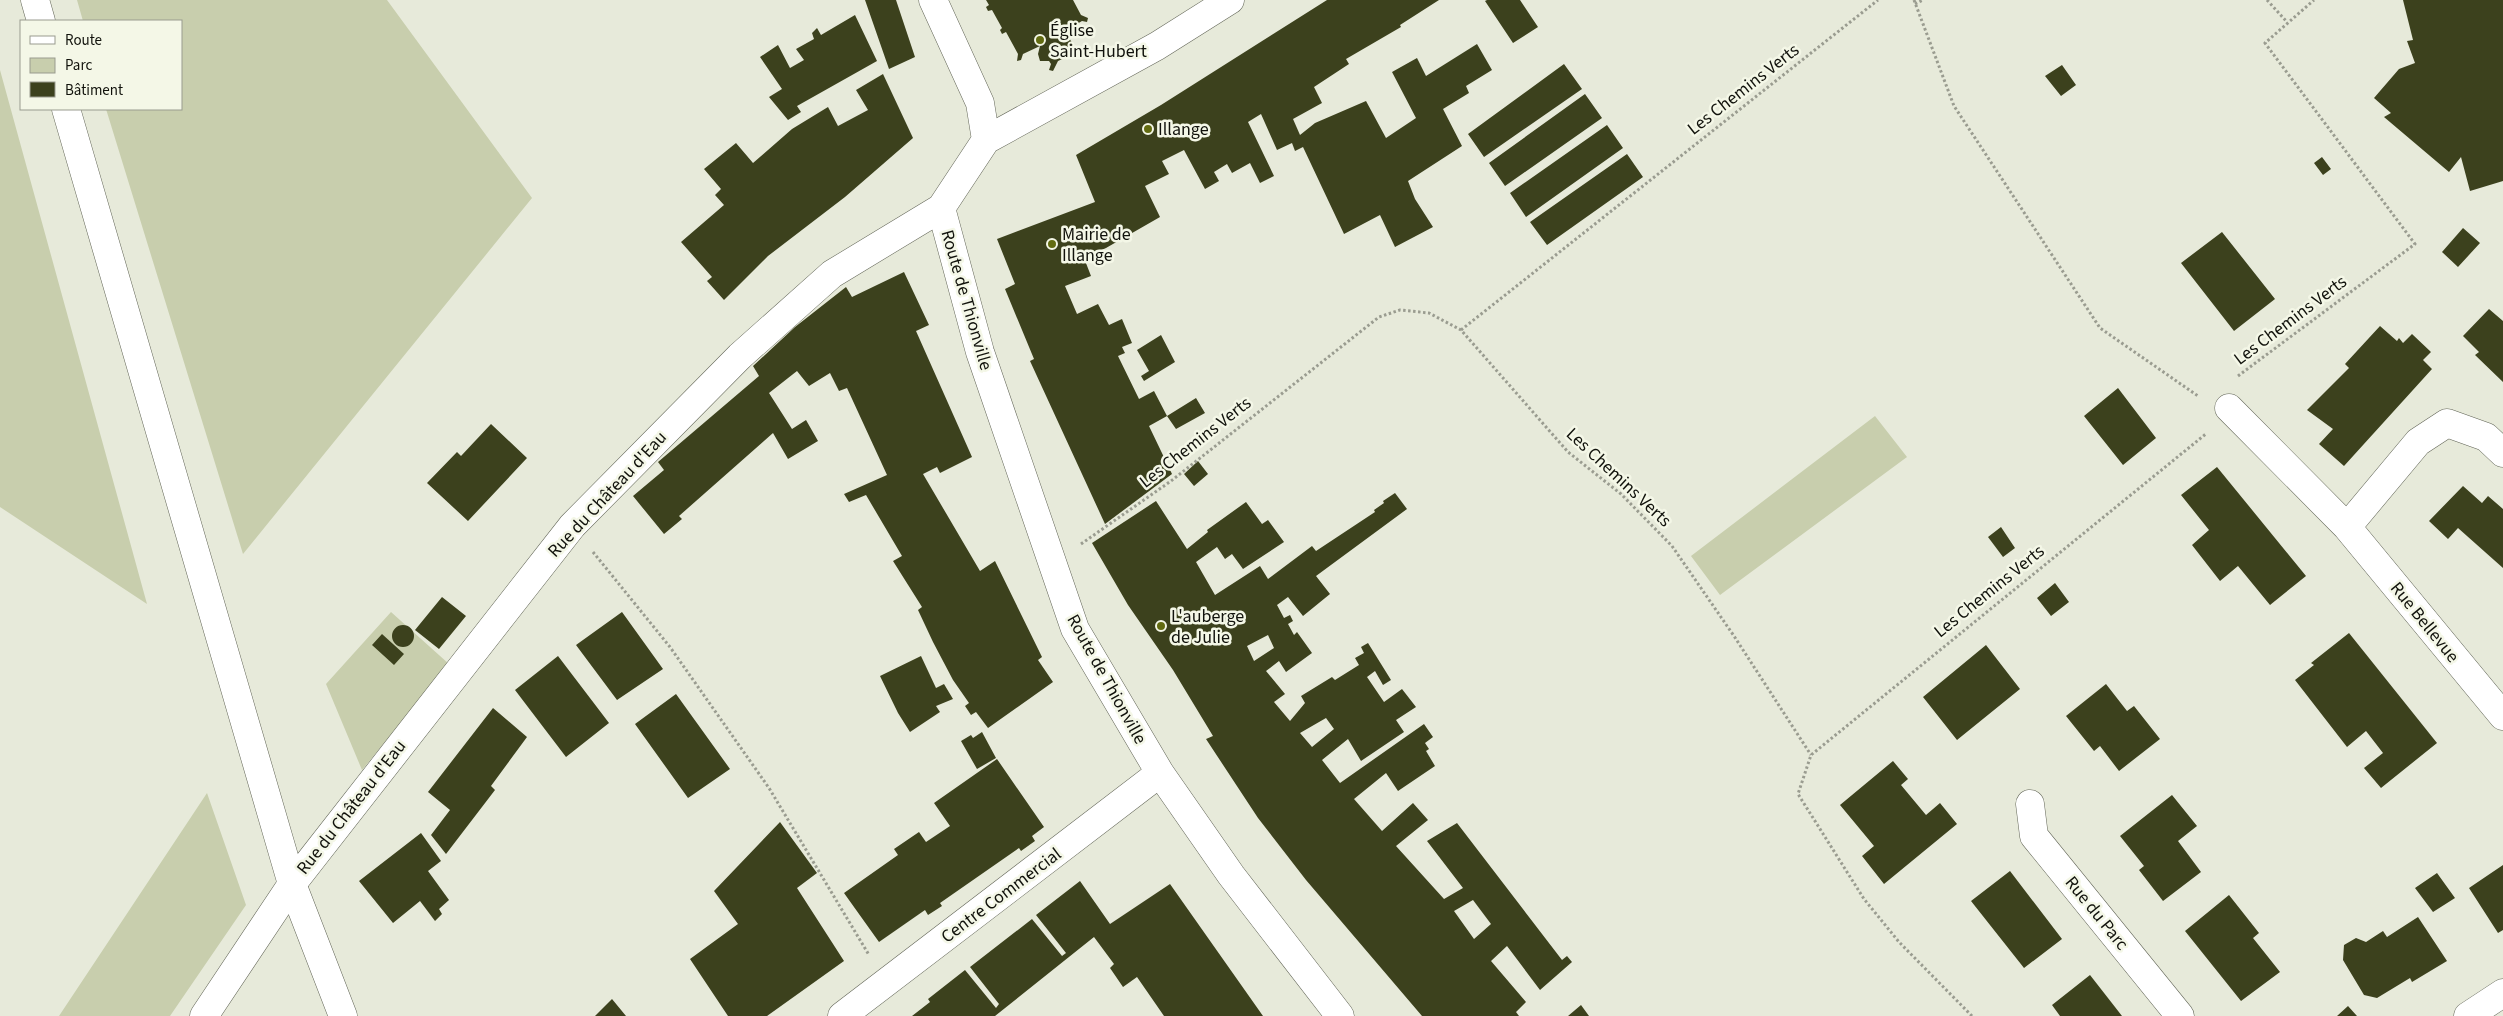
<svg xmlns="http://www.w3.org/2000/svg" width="2503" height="1016" font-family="'Source Sans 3',sans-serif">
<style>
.green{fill:#c8cead}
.building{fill:#3c411d;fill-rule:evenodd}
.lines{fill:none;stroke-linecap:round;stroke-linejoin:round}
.minor-casing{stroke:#626557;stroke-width:29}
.major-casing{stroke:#626557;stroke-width:29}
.path{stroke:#9a9c90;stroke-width:3;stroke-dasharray:2.5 2.5;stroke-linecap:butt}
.minor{stroke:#fff;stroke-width:28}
.major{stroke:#fff;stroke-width:28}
.poi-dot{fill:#626b11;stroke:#f4f7e7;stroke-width:2}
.labels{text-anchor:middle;stroke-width:5;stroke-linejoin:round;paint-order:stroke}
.poi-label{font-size:18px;fill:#11120c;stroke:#f4f7e7;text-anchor:start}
.street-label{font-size:18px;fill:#11120c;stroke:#f4f7e7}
</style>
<rect width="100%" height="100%" fill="#e7eada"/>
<!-- green -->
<path class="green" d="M77 0H387L532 198 243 554 106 109H181V21H83Z
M0 70 147 604 0 507Z
M1875 416 1907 457 1720 595 1691 556Z
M391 612 449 664 362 770 326 684Z
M207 793 246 905 170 1016H59Z"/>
<!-- building -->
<path class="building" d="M865 0H896L915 57 889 69Z
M986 0H1073L1081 15 1088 18 1087 22 1082 21 1065 31 1075 48 1081 51 1080 56 1073 54 1058 61 1053 71 1049 70 1051 64 1049 61H1040L1038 54 1040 46 1023 54 1021 60 1017 61 1018 54 1006 32 1002 34 1000 30 1002 28 992 10 988 11 986 7 989 5Z
M1327 0H1439L1400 25 1401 27 1346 59 1349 64 1314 87 1322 103 1293 119 1300 135 1315 123 1366 101 1386 138 1416 118 1392 72 1417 58 1426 76 1477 44 1492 70 1466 86 1469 93 1443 109 1462 146 1408 181 1415 199 1433 227 1395 247 1380 215 1344 234 1303 147 1295 151 1292 143 1277 150 1261 114 1248 122 1274 176 1260 183 1250 163 1232 173 1227 164 1214 172 1219 181 1205 189 1184 150 1162 161 1169 174 1145 186 1160 217 1106 248 1084 258 1091 276 1065 286 1077 314 1098 304 1109 325 1122 319 1132 343 1122 347 1125 353 1118 356 1139 399 1154 391 1167 416 1149 426 1172 474 1105 524 1030 361 1034 359 1005 289 1015 284 997 239 1095 202 1076 155 1161 105Z
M1487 0H1520L1538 27 1513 43 1485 1Z
M2403 0H2503V181L2470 191 2461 157 2449 172 2384 117 2391 113 2374 98 2399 69 2415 63 2407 41 2413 40Z
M855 15 877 61 797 106 801 112 788 120 769 97 782 89 760 57 778 45 790 68 804 60 796 49 814 39 812 33 817 28 821 35Z
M1564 64 1582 89 1484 157 1468 134Z
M2062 65 2076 85 2061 96 2045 76Z
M883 74 913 138 845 197 768 256 724 300 707 281 712 277 681 242 724 205 715 195 721 189 704 169 736 143 753 163 792 129 828 107 838 126 868 110 856 90Z
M1585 94 1602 118 1505 186 1489 163Z
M1607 125 1623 148 1526 217 1510 193Z
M1627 154 1643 177 1547 245 1530 222Z
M2322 157 2331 169 2323 175 2314 163Z
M2463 228 2480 243 2458 267 2442 252Z
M2222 232 2275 299 2234 331 2181 263Z
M904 272 929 325 916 331 972 457 940 473 937 467 923 474 980 571 995 561 1042 657 1038 660 1053 682 988 728 976 712 971 715 965 706 969 703 953 680 933 642 918 610 922 607 893 561 902 556 866 495 849 502 844 494 887 475 847 388 839 391 830 373 809 386 797 371 769 393 792 429 806 420 818 441 788 459 773 433 679 516 682 519 664 534 633 496 664 470 658 462 759 376 753 366 795 327 846 287 852 297Z
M2489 309 2503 321V382L2475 355 2479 352 2463 336Z
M2380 326 2397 341 2399 338 2403 343 2412 334 2431 352 2423 360 2432 369 2344 466 2319 444 2333 429 2307 410 2349 368 2345 364Z
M1161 335 1175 362 1144 381 1141 376 1149 371 1137 350Z
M2118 388 2156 438 2123 465 2084 416Z
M1196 398 1205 413 1176 429 1167 416Z
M491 424 527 458 468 521 427 483 457 452 461 456Z
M1198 461 1208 474 1194 486 1184 474Z
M2217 467 2306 576 2270 605 2238 566 2220 581 2192 545 2209 530 2181 495Z
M2463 486 2482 503 2488 496 2503 509V568L2458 528 2448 539 2429 521Z
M1395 493 1407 509 1316 576 1330 594 1303 616 1288 597 1277 605 1284 618 1290 615 1293 621 1288 624 1294 635 1297 632 1312 653 1286 672 1279 661 1266 671 1285 694 1274 702 1290 721 1305 703 1301 696 1332 677 1335 680 1359 665 1355 658 1364 653 1361 647 1368 643 1391 680 1383 685 1375 671 1367 677 1384 702 1402 689 1416 707 1396 720 1404 732 1361 761 1348 739 1322 760 1340 783 1424 724 1433 737 1425 743 1429 749 1426 751 1435 766 1398 791 1386 773 1354 799 1382 831 1413 803 1428 820 1396 846 1444 899 1463 888 1427 841 1457 823 1562 960 1567 956 1572 962 1540 990 1507 946 1491 961 1526 1002 1516 1012 1519 1016H1422L1306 880 1258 818 1206 739 1213 736 1173 670 1128 605 1092 543 1156 501 1187 549 1208 532 1207 530 1246 502 1262 524 1268 520 1284 542 1243 569 1232 554 1225 559 1217 547 1196 562 1215 595 1260 566 1268 579 1312 546 1316 551 1375 512 1374 510 1384 503 1383 501ZM1268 635 1274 648 1254 661 1247 646ZM1326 718 1334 729 1312 747 1300 733ZM1473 900 1491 924 1474 939 1454 911Z
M2001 527 2015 548 2003 557 1988 537Z
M2055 583 2069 602 2051 616 2037 598Z
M442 597 466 616 439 649 415 630Z
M622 612 663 669 617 700 576 645Z
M392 636a11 11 0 1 1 22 0a11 11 0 1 1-22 0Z
M2349 633 2437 743 2381 788 2364 768 2383 753 2366 731 2347 747 2295 680 2314 665 2311 663Z
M382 634 404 654 394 665 372 645Z
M1986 645 2020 689 1957 740 1923 697Z
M558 656 609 723 566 757 515 690Z
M921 656 936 688 944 684 953 699 936 706 940 712 910 732 898 713 880 676Z
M2106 684 2127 711 2134 706 2160 739 2119 771 2100 746 2094 751 2066 716Z
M676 694 730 769 688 798 635 724Z
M493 708 527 737 491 786 495 790 446 854 431 835 450 810 428 792Z
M982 732 996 758 977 769 961 741 971 735 973 738Z
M997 759 1044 827 1032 836 1035 841 1021 851 1019 848 940 903 942 906 928 915 925 910 879 942 844 893 898 855 894 849 919 832 926 842 950 826 934 803Z
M1893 761 1908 779 1901 785 1926 815 1940 803 1957 824 1884 884 1862 856 1874 846 1840 805Z
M2172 795 2197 826 2178 841 2201 872 2163 901 2139 870 2144 866 2120 836Z
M780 822 817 873 797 888 844 961 767 1016H728L690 959 738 924 714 891Z
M421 833 441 861 428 871 449 900 439 909 442 914 435 921 420 901 393 923 359 881Z
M2503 865V930L2498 933 2469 888Z
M2010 871 2062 939 2024 968 1971 901Z
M2437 873 2455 898 2433 912 2415 888Z
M1080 881 1110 924 1170 884 1263 1016H1164L1137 977 1123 987 1110 968 1114 964 1094 937 995 1016H912L930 1002 928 999 965 970 996 1008 999 1004 970 967 1032 919 1062 956 1066 953 1036 915Z
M2229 895 2259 933 2253 938 2280 972 2241 1001 2185 931Z
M2418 917 2447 961 2412 982 2410 978 2377 998 2364 995 2343 960 2344 945 2356 938 2366 942 2383 931 2387 937Z
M2090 975 2115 1007 2122 1016H2060L2052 1005Z
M612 999 626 1016H595Z
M1581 1005 1589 1016H1568Z
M2348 1006 2357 1016H2337Z"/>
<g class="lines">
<!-- minor casing -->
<g class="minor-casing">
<path id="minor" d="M933 0 980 103 986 140
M941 208 980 352 1075 629 1160 773 1231 875 1340 1016
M2229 408 2347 527 2503 716
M2347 527 2418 442 2447 423 2486 437 2503 453
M2030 804 2034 836 2180 1016
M204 1016 292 884 572 526 740 356 832 274 941 208 986 140 1157 46 1230 0
M842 1016 1160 773
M2468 1016 2503 993"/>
</g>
<!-- major casing -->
<g class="major-casing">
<path id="major" d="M35 0 41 21
M66 109 292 884 343 1016"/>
</g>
<!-- path -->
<path class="path" d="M1914 0 1954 106 2100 328 2198 396
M2267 0 2287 22
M1915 4 1923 0
M1461 330 1878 0
M2238 376 2415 244 2265 43 2314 0
M1081 544 1171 481 1379 317 1400 310 1429 313 1461 330 1568 452 1621 494 1672 546 1734 636 1811 755
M593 552 670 647 769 788 869 955
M1972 1016 1899 942 1864 899 1798 794 1811 755 2207 433"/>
<!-- minor -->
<use href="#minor" class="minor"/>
<!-- major -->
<use href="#major" class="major"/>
</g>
<!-- markers -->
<g class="poi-dot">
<circle cx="1040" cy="40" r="5"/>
<circle cx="1148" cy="129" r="5"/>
<circle cx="1052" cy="244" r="5"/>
<circle cx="1161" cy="626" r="5"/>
</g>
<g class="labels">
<!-- poi labels -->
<g class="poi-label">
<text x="1050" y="36">Église<tspan x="1050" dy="21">Saint-Hubert</tspan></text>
<text x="1158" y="135">Illange</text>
<text x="1062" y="240">Mairie de<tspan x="1062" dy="21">Illange</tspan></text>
<text x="1171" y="622">L'auberge<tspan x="1171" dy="21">de Julie</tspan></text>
</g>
<!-- street labels -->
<g class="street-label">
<text transform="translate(1743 89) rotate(-38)" y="6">Les Chemins Verts</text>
<text transform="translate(967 300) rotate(74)" y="6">Route de Thionville</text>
<text transform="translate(2290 320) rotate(-37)" y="6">Les Chemins Verts</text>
<text transform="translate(1195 442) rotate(-38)" y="6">Les Chemins Verts</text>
<text transform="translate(1619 477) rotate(43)" y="6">Les Chemins Verts</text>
<text transform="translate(607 494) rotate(-47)" y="6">Rue du Château d'Eau</text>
<text transform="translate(1989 591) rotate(-39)" y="6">Les Chemins Verts</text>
<text transform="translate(2425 622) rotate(51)" y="6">Rue Bellevue</text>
<text transform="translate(1107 679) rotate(61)" y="6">Route de Thionville</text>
<text transform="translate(351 807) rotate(-52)" y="6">Rue du Château d'Eau</text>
<text transform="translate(1001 895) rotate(-37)" y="6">Centre Commercial</text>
<text transform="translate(2097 913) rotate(51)" y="6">Rue du Parc</text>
</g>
</g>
<!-- legend -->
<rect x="20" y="20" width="162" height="90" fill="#f4f7e7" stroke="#999b8f"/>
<rect x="30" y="36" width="25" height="8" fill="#ffffff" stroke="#999b8f"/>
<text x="65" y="45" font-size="15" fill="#11120c">Route</text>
<rect x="30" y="58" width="25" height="15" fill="#c8cead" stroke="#999b8f"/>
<text x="65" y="70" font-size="15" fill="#11120c">Parc</text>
<rect x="30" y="82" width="25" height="15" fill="#3c411d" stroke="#999b8f"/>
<text x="65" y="95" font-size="15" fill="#11120c">Bâtiment</text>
</svg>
